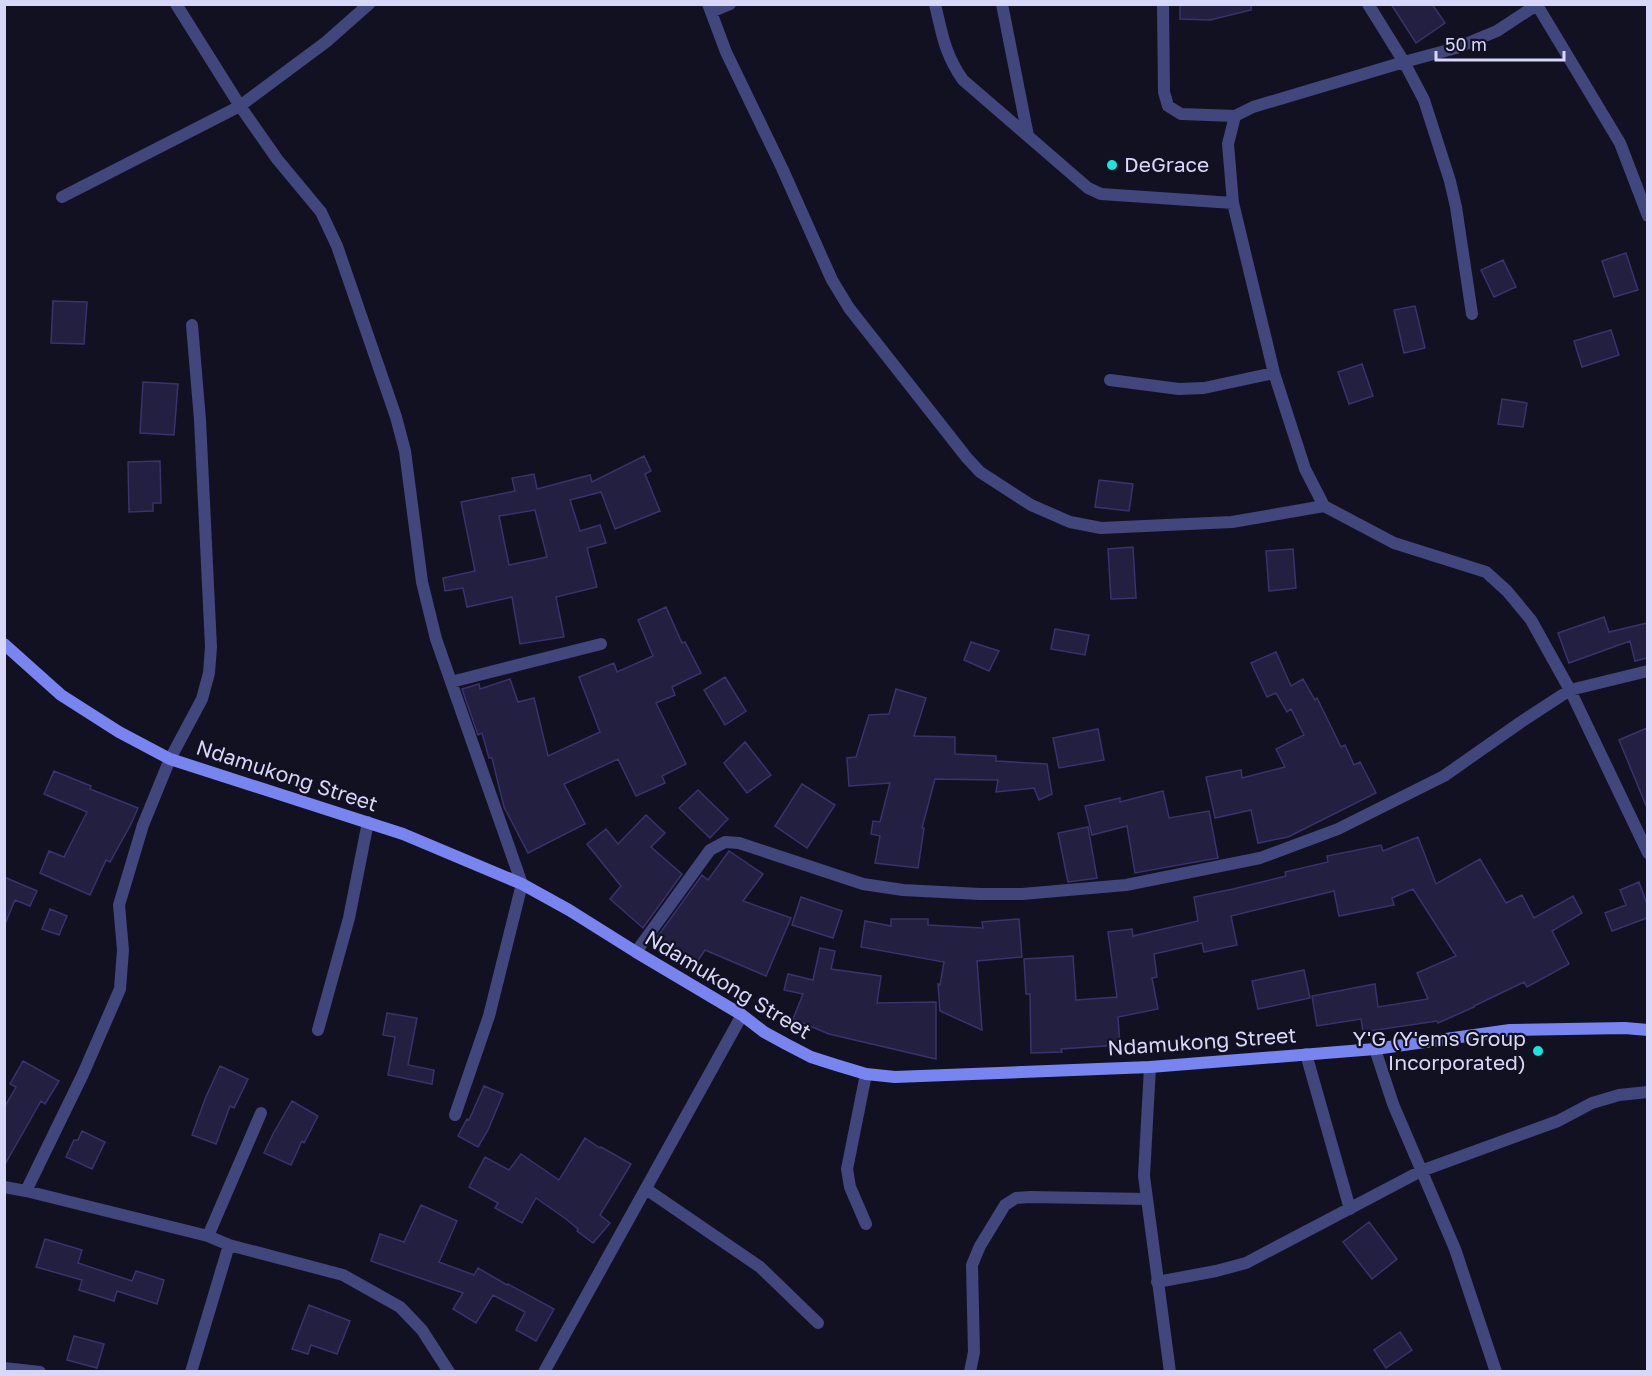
<svg xmlns="http://www.w3.org/2000/svg" width="1652" height="1376" font-family="'Golos Text',sans-serif">
<style>
.building{fill:#221f41;stroke:#38336b;stroke-width:1.5;fill-rule:evenodd}
.lines{fill:none;stroke-linecap:round;stroke-linejoin:round}
.minor{stroke:#41467c;stroke-width:12}
.tertiary{stroke:#41467c;stroke-width:12}
.secondary{stroke:#7884f0;stroke-width:12}
.poi-dot{fill:#1ae4df;stroke:#121122;stroke-width:2}
.labels{text-anchor:middle;stroke-width:4.5;stroke-linejoin:round;paint-order:stroke}
.poi-label{font-size:21px;fill:#d7d7fa;stroke:#121122;text-anchor:start}
.street-label{font-size:21px;fill:#d7d7fa;stroke:#121122}
</style>
<rect width="100%" height="100%" fill="#121122"/>
<!-- building -->
<path class="building" d="M1180 4H1251V10L1210 20 1180 19Z
M1391 4H1432L1445 23 1416 43Z
M1626 253 1638 290 1614 297 1602 261Z
M1503 260 1516 287 1494 297 1481 270Z
M53 301 87 302 84 344 51 343Z
M1415 306 1425 348 1404 353 1394 310Z
M1611 330 1619 355 1582 367 1574 341Z
M1362 364 1373 396 1349 404 1338 372Z
M143 382 178 384 174 435 140 433Z
M1502 399 1527 403 1523 427 1498 424Z
M644 456 651 471 645 474 660 511 615 529 601 492 570 500 580 531 600 525 606 543 587 548 597 587 556 597 564 637 520 644 512 597 467 607 463 588 445 591 443 578 475 571 461 502 515 491 512 478 534 474 537 489 590 475 592 482ZM535 510 547 557 509 565 499 516Z
M160 461 161 503H153V511L129 512 128 462Z
M1099 480 1133 484 1129 511 1095 507Z
M1133 547 1136 598 1111 599 1108 549Z
M1293 549 1296 588 1269 591 1266 551Z
M666 607 682 643 685 642 701 673 672 687 675 695 656 703 686 764 662 776 665 783 636 796 618 759 564 784 585 824 528 853 504 807 492 758H489L482 733 478 735 462 689 479 684 480 689 510 679 518 702 534 698 548 756 600 732 579 677 614 663 617 672 653 656 638 620Z
M1604 617 1609 632 1647 623V658L1635 661 1630 641 1569 663 1558 633Z
M1055 629 1089 635 1085 655 1051 649Z
M971 642 999 651 989 671 964 660Z
M1276 652 1291 686 1303 679 1315 700 1317 698 1341 747 1345 745 1354 765 1360 762 1376 793 1288 837 1258 843 1251 810 1215 818 1206 777 1241 770 1242 778 1285 767 1276 749 1304 735 1291 709 1287 712 1276 693 1267 697 1251 663Z
M725 677 746 711 725 725 704 690Z
M896 689 926 698 914 736 955 737V754L996 756V761L1047 764 1052 794 1039 800 1034 788 996 792 998 780 935 779 922 828H924L918 868 875 863 880 836 871 834 873 821 880 822 890 783 849 786 847 758 856 757 869 715 889 714Z
M1647 728V808L1619 740Z
M1098 729 1104 760 1059 768 1053 738Z
M745 742 771 775 747 793 724 763Z
M54 771 91 786 90 789 138 808 131 824 110 862 106 860 90 895 40 873 49 851 64 857 87 812 44 794Z
M802 784 835 805 807 848 775 826Z
M698 790 728 819 710 838 679 808Z
M1163 791 1169 818 1209 811 1218 858 1135 873 1127 826 1092 835 1085 806 1120 798V802Z
M646 815 665 833 651 847 682 874 643 928 610 899 621 886 587 844 606 829 618 844Z
M1088 827 1097 878 1068 882 1058 833Z
M1418 837 1436 884 1480 859 1506 903 1522 895 1534 918 1573 896 1582 913 1552 931 1569 964 1527 987 1524 982 1474 1006V1007L1438 1023 1437 1021 1363 1032 1361 1019 1317 1026 1312 996 1375 984 1378 1007 1428 999 1417 973 1456 956 1413 889 1392 898 1394 905 1339 916 1334 891 1231 916 1237 945 1204 952 1202 943 1154 954 1157 977 1152 978 1158 1009 1118 1017 1120 1045 1061 1049 1062 1052 1031 1053 1030 994H1026L1024 959 1073 956 1076 1000 1117 997 1108 932 1132 929 1133 936 1198 921 1194 897 1233 889 1286 876 1285 872 1328 862 1327 856 1381 845 1383 851Z
M729 851 763 874 743 901 791 918 766 976 705 950 695 965 655 940 702 875 708 880Z
M4 877 37 891 30 906 15 900 5 924Z
M1639 882 1647 904V918L1612 931 1605 913 1626 905 1620 890Z
M801 897 842 911 833 938 792 925Z
M50 909 67 916 59 935 42 929Z
M891 919H928V925L983 928 982 922 1019 919 1022 957 977 961 982 1030 940 1011 938 984 940 985 944 962 861 947 865 921 891 926Z
M820 948 835 951 831 969 881 976 877 1003 936 1002V1059L829 1034 793 1019 803 994 784 990 788 974 813 980Z
M1304 970 1310 998 1258 1009 1252 981Z
M387 1013 417 1018 408 1065 434 1070 432 1084 388 1075 395 1037 383 1035Z
M23 1061 59 1081 45 1104 41 1101 4 1166V1108L16 1087 10 1084Z
M220 1066 248 1079 234 1108 230 1106 216 1144 192 1135 205 1099Z
M484 1086 503 1094 488 1130 478 1147 458 1136 467 1119 469 1120Z
M292 1101 318 1116 304 1143 302 1141 291 1165 264 1153 273 1134Z
M82 1131 105 1142 92 1169 66 1157 74 1140H78Z
M585 1138 600 1148 601 1147 631 1164 600 1215 610 1223 593 1243 577 1231 578 1229 566 1219 536 1198 522 1223 495 1208 498 1203 469 1187 485 1157 509 1170 521 1154 559 1180Z
M421 1205 457 1221 439 1262 474 1275 478 1268 507 1285 508 1284 554 1309 536 1341 516 1330 525 1312 493 1295 476 1323 453 1309 463 1293 371 1261 380 1234 404 1242Z
M1369 1222 1397 1259 1372 1279 1343 1242Z
M45 1239 82 1250 78 1263 132 1281 136 1271 164 1280 157 1304 117 1291 114 1301 79 1290 82 1280 36 1267Z
M309 1305 350 1321 337 1354 311 1345 308 1354 292 1349Z
M1400 1332 1412 1350 1386 1368 1374 1350Z
M74 1336 104 1344 97 1368 67 1360Z"/>
<g class="lines">
<!-- minor -->
<path class="minor" d="M176 4 240 106 277 159 321 212 337 246 396 417 405 451 422 582 436 639 522 884 489 1016 455 1115
M708 4 726 52 782 168 832 280 849 308 967 458 980 472 1031 505 1070 522 1101 528 1232 522 1324 506
M935 4C942 34 945 55 963 80L1088 188 1101 194 1233 203
M1002 4 1028 136
M1163 4 1164 92 1168 106 1181 114 1235 116
M1368 4 1404 62 1253 107 1235 116 1228 144 1233 203 1274 373 1305 469 1324 506 1394 543 1486 572 1507 591 1531 620 1570 690 1648 853
M1537 5 1620 143 1648 216
M711 12 730 4
M62 197 240 106 326 42 369 4
M1472 314 1456 207 1450 181 1424 100 1404 62 1456 48 1497 31 1538 4
M1110 380 1179 389 1204 388 1274 373
M451 682 601 644
M636 952 710 850 725 842 739 843 863 884 903 890 980 894H1022L1126 885 1260 858 1338 829 1444 776 1521 722 1570 690 1648 671
M318 1030 349 918 368 822
M1375 1049 1393 1104 1455 1249 1496 1372
M1306 1054 1350 1209
M4 1187 26 1191 208 1236 229 1245 343 1275 400 1307 422 1330 449 1372
M646 1189 760 1267 818 1323
M26 1191 83 1074 120 989 123 950 119 905 143 825 170 759 202 699 209 673 211 647 200 420 192 325
M866 1224 850 1187 847 1169 866 1074
M208 1236 261 1113
M1157 1282 1216 1271 1246 1263 1421 1171 1558 1121 1592 1103 1619 1095 1648 1092
M4 1368 40 1372
M191 1372 229 1245
M544 1372 742 1015
M970 1372 974 1352 972 1265 980 1246 1005 1205 1016 1198 1030 1197 1146 1199"/>
<!-- tertiary -->
<path class="tertiary" d="M1150 1067 1144 1176 1170 1372"/>
<!-- secondary -->
<path class="secondary" d="M4 644 61 695 119 732 170 759 403 834 522 884 569 910 636 952 742 1015 764 1032 786 1044 811 1057 836 1065 866 1074 895 1077 1150 1067 1375 1049 1510 1030 1625 1028 1648 1030"/>
</g>
<!-- markers -->
<g class="poi-dot">
<circle cx="1112" cy="165" r="6"/>
<circle cx="1538" cy="1051" r="6"/>
</g>
<g class="labels">
<!-- poi labels -->
<g class="poi-label">
<text x="1124" y="172">DeGrace</text>
<text x="1526" y="1046" text-anchor="end">Y'G (Y'ems Group<tspan x="1526" dy="24">Incorporated)</tspan></text>
</g>
<!-- street labels -->
<g class="street-label">
<text transform="translate(287 776) rotate(18)" y="7">Ndamukong Street</text>
<text transform="translate(728 985) rotate(31)" y="7">Ndamukong Street</text>
<text transform="translate(1202 1042) rotate(-4)" y="7">Ndamukong Street</text>
</g>
</g>
<!-- border -->
<rect width="1652" height="1376" fill="none" stroke="#d7d7fa" stroke-width="12"/>
<!-- scale -->
<path d="M1436 51v9h128v-9" fill="none" stroke="#d7d7fa" stroke-width="3"/>
<text x="1445" y="51" font-size="18" fill="#d7d7fa" stroke="#121122" stroke-width="4.5" paint-order="stroke">50 m</text>
</svg>
